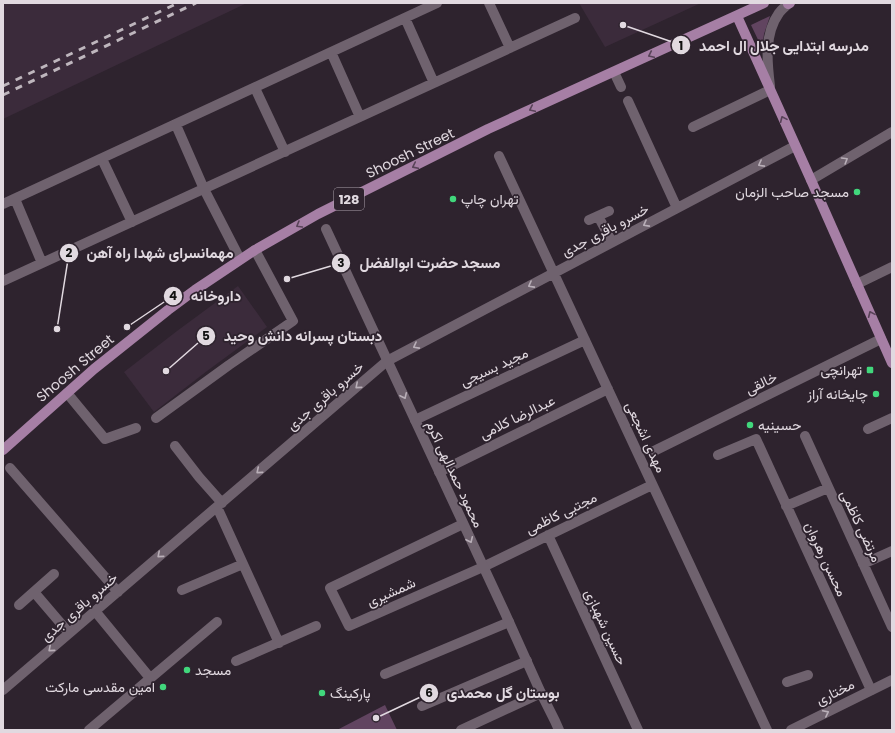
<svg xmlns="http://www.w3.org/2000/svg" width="895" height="733" font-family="Poppins,Vazirmatn,sans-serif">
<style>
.built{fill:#3b2b3b}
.green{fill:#614460}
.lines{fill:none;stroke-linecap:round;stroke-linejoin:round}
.street{stroke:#6f626e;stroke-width:10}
.secondary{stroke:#6f626e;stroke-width:10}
.primary{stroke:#a67fa5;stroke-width:10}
.rail{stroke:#beb6bd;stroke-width:3;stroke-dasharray:7 7;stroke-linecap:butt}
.oneway{stroke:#584358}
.oneway2{stroke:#b9afb8}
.poi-dot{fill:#41d77c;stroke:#2e232e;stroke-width:1.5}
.labels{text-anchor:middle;stroke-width:3.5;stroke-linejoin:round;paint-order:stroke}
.shield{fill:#2e232e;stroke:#aba2ab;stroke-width:1}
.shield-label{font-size:13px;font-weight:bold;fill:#e1d9e0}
.street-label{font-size:14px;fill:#e1d9e0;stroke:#2e232e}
.poi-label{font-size:14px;fill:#e1d9e0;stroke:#2e232e;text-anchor:end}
.leader{fill:none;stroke:#e1d9e0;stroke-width:1.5}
.callout-dot{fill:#e1d9e0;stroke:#2e232e;stroke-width:1.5}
.mark-label{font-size:12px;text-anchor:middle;font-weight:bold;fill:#111}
.callout-label{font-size:15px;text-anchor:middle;font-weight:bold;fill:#e1d9e0;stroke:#2e232e;stroke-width:3.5;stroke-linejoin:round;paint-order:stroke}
</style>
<rect width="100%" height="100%" fill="#2e232e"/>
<!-- built -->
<path class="built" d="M3 3H247L3 119Z
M579 3H701L605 47Z
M238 286 267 327 207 371 154 412 124 372 177 331Z"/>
<!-- green -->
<path class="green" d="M770 16 764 34 762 48 751 25Z
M385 705 397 730H337Z"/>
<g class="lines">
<!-- street -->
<path class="street" d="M489 3 510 48
M405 18 434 83
M331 52 360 117
M614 72 621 87
M255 88 285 152
M628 101 677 208
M176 125 204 189 240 259
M693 127 770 90
M499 156 767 730
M102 159 132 222
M811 180 892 132
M15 199 42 263
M3 204 437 3
M598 216 612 242
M589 220 609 211
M3 281 575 18
M857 284 892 267
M67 393 105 439 136 428
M156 418 229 365 293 321 255 250
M415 420 585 340
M868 429 892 418
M805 436 892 627
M175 446 199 477 222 503
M652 452 881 339
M718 455 756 439 871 690
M10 468 118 592
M439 472 608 389
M786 506 828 488
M217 507 279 643
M463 524 330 588 349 626 483 567 652 485
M548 535 638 730
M863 564 892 551
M182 590 243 564
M34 592 69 633
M19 605 54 574
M95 611 150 678
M236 661 316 626
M385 674 509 622
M787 682 808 675
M3 690 387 361 795 146
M422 706 527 661
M89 730 217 622
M461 730 541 693"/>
<!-- secondary -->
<path class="secondary" d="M770 86C767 62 764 34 779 13 782 9 785 7 788 4
M326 229 505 613 541 693 555 721 559 730
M791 730 892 680"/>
<!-- primary -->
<path class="primary" d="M788 4 790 3
M737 16 811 180 892 363
M3 450 94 369 168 310 195 290 255 250 318 214 488 129 764 3"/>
<!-- rail -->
<path class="rail" d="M3 86 178 3
M3 95 196 3"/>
</g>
<!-- one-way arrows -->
<defs><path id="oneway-chevron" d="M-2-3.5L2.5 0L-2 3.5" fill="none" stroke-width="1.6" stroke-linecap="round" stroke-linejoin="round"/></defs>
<g class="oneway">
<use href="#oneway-chevron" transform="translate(651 55) rotate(155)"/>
<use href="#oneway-chevron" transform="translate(532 109) rotate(155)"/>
<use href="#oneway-chevron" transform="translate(783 119) rotate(-114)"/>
<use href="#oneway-chevron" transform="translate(415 166) rotate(154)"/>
<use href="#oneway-chevron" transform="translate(299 225) rotate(150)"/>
<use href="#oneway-chevron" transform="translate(871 314) rotate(-114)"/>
</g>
<g class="oneway2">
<use href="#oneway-chevron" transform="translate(845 160) rotate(-31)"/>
<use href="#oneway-chevron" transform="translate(761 164) rotate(152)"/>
<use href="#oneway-chevron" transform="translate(646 224) rotate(152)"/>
<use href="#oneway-chevron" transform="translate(531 285) rotate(152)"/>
<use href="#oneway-chevron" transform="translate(416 346) rotate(152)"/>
<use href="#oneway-chevron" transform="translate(358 386) rotate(139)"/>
<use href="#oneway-chevron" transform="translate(404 396) rotate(65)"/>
<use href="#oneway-chevron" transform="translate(259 471) rotate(140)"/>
<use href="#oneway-chevron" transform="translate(470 540) rotate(65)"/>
<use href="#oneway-chevron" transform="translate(160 555) rotate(139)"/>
<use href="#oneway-chevron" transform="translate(51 649) rotate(139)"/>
<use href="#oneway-chevron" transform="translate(826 713) rotate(-27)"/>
</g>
<!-- markers -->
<g class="poi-dot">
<circle cx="857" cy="192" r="4"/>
<circle cx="453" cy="199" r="4"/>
<rect x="866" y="366" width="8" height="8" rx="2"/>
<circle cx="876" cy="394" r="4"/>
<circle cx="750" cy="425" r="4"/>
<circle cx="187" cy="670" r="4"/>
<circle cx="163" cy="687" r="4"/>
<circle cx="322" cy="693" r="4"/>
</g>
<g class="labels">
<!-- shield labels -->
<rect class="shield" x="334" y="188" width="30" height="22" rx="3"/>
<g class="shield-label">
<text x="349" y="204">128</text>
</g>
<!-- street labels -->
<g class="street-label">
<text transform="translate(410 153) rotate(-26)" y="5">Shoosh Street</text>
<text transform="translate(605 230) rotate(-28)" y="5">خسرو باقری جدی</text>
<text transform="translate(494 367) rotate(-25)" y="5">مجید بسیجی</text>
<text transform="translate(75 368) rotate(-40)" y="5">Shoosh Street</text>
<text transform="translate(761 383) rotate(-26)" y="5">خالقی</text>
<text transform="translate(325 396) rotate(-41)" y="5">خسرو باقری جدی</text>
<text transform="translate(517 417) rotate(-26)" y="5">عبدالرضا کلامی</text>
<text transform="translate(646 437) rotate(65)" y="5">مهدی اشجعی</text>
<text transform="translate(455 474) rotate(65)" y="5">محمود حمدالهی اکرم</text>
<text transform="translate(561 513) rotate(-26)" y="5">مجتبی کاظمی</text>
<text transform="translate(861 526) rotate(65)" y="5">مرتضی کاظمی</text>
<text transform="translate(826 559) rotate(65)" y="5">محسن رهروان</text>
<text transform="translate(391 592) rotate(-24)" y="5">شمشیری</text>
<text transform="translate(79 607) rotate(-41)" y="5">خسرو باقری جدی</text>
<text transform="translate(606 627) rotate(65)" y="5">حسین شهبازی</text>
<text transform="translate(835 692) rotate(-26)" y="5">مختاری</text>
</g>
<!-- poi labels -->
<g class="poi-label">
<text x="849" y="197">مسجد صاحب الزمان</text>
<text x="461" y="204" text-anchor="start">تهران چاپ</text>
<text x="862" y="375">تهرانچی</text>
<text x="868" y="399">چایخانه آراز</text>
<text x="758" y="430" text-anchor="start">حسینیه</text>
<text x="195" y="675" text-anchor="start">مسجد</text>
<text x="155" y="692">امین مقدسی مارکت</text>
<text x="330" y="698" text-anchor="start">پارکینگ</text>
</g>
</g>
<!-- callouts -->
<path class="leader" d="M623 25L681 45M57 329L69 253M287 279L341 263M127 327L173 296M166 371L206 336M376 718L429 693"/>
<g class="callout-dot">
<circle cx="623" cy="25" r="4"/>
<circle cx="57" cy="329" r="4"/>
<circle cx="287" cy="279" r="4"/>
<circle cx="127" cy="327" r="4"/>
<circle cx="166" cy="371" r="4"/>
<circle cx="376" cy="718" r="4"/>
<circle cx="681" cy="45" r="10"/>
<circle cx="69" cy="253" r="10"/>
<circle cx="341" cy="263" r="10"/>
<circle cx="173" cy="296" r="10"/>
<circle cx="206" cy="336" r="10"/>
<circle cx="429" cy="693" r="10"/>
</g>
<g class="mark-label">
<text x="681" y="50">1</text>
<text x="69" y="257">2</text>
<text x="341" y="267">3</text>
<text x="173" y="300">4</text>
<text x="206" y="340">5</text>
<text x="429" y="697">6</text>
</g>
<g class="callout-label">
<text x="784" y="51">مدرسه ابتدایی جلال ال احمد</text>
<text x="160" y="258">مهمانسرای شهدا راه آهن</text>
<text x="430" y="268">مسجد حضرت ابوالفضل</text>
<text x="216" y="301">داروخانه</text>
<text x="303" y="341">دبستان پسرانه دانش وحید</text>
<text x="503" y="698">بوستان گل محمدی</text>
</g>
<!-- border -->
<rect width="895" height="733" fill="none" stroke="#e1d9e0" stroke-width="8"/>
</svg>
